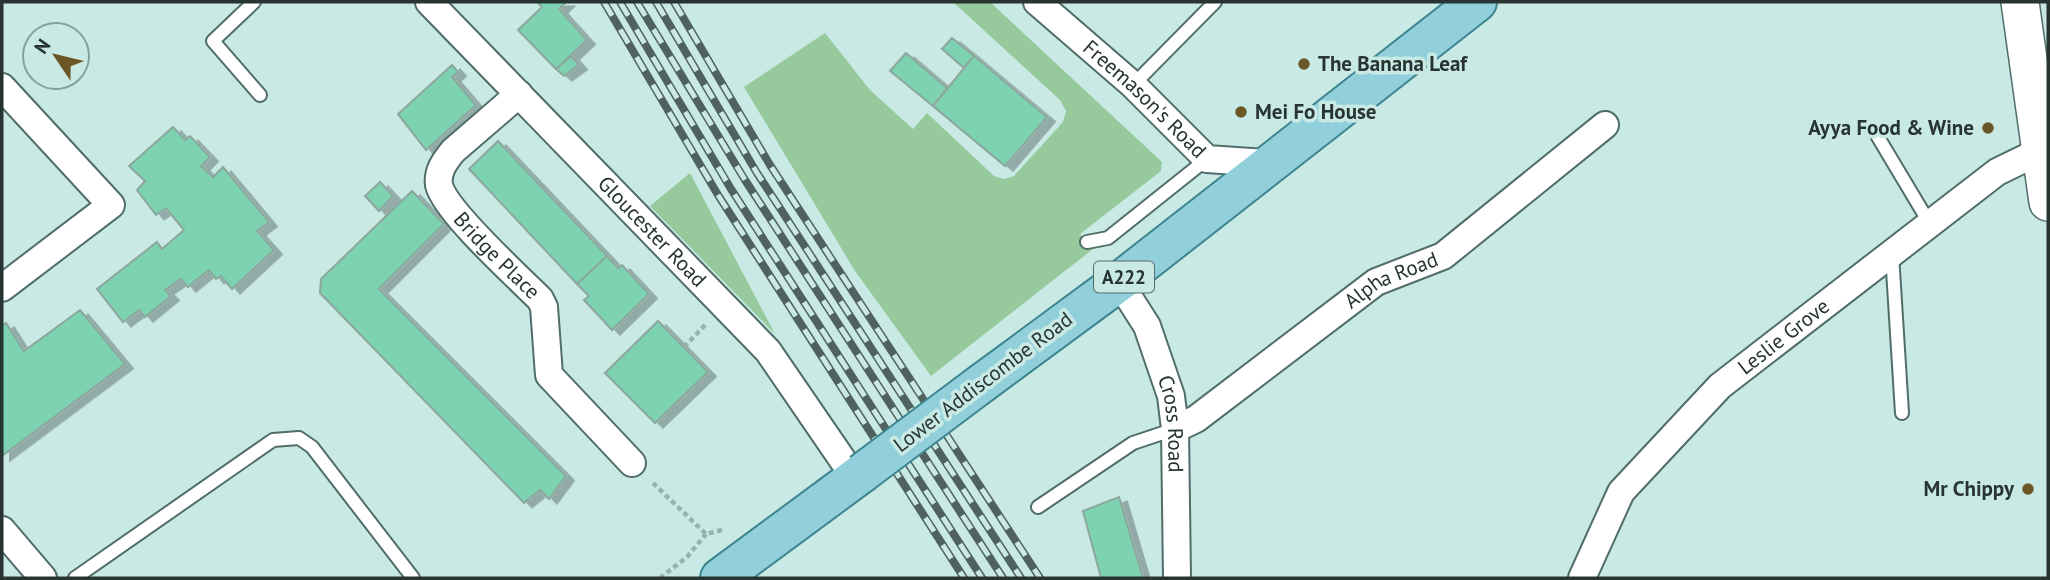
<svg xmlns="http://www.w3.org/2000/svg" width="2050" height="580" font-family="'PT Sans',sans-serif">
<style>
.green{fill:#96c99b}
.building{fill:#7dd2b2;stroke:#8ca79c;stroke-width:2;filter:url(#shadow)}
.lines{fill:none;stroke-linecap:round;stroke-linejoin:round}
.lane-casing{stroke:#506d6a;stroke-width:16}
.street-casing{stroke:#506d6a;stroke-width:30}
.secondary-casing{stroke:#506d6a;stroke-width:40}
.primary-casing{stroke:#3c858f;stroke-width:42}
.path{stroke:#98b2af;stroke-width:4.5;stroke-dasharray:5 3.5;stroke-linecap:butt}
.lane{stroke:#fff;stroke-width:12}
.street{stroke:#fff;stroke-width:26}
.secondary{stroke:#fff;stroke-width:37}
.primary{stroke:#91d0da;stroke-width:38}
.rail-casing{stroke:#506260;stroke-width:8}
.rail{stroke:#c9e9e5;stroke-width:5;stroke-dasharray:16;stroke-linecap:butt}
.primary-bridge-casing{stroke:#3c858f;stroke-width:42;stroke-linecap:butt}
.primary-bridge{stroke:#91d0da;stroke-width:38}
.poi-dot{fill:#6b5726;stroke:#c9e9e5;stroke-width:2.5}
.labels{text-anchor:middle;stroke-width:7;stroke-linejoin:round;paint-order:stroke}
.shield{fill:#c9e9e5;stroke:#586a68;stroke-width:2}
.shield-label{font-size:19px;font-weight:bold;fill:#273432}
.poi-label{font-size:21px;font-weight:bold;fill:#273432;stroke:#c9e9e5;text-anchor:start}
.street-label{font-size:21px;fill:#273432;stroke:#c9e9e5}
</style>
<defs>
<filter id="shadow"><feDropShadow dx="8" dy="4.5" stdDeviation="0" flood-color="#0004"/></filter>
</defs>
<rect width="100%" height="100%" fill="#c9e9e5"/>
<!-- green -->
<path class="green" d="M953 2H990L1162 162 1161 171 1080 234 1093 249 931 376 855 271 744 87 825 33 870 90 913 129 927 113 994 176 1004 179 1014 176 1063 122 1066 111 1060 100Z
M690 173 775 334 650 206Z"/>
<!-- building -->
<path class="building" d="M537 2H566L559 9 587 40 556 69 518 30 542 7Z
M952 38 974 56 964 68 942 49Z
M906 53 947 88 933 106 890 71Z
M571 56 579 65 564 76 556 69Z
M974 56 1047 117 1005 166 933 106Z
M452 65 458 72 452 77 476 105 426 150 398 114Z
M173 127 185 140 190 136 210 157 201 166 213 177 223 167 269 222 257 231 274 250 232 289 221 276 216 279 209 270 188 287 181 279 165 290 171 296 145 317 139 310 123 322 97 289 157 242 162 249 184 230 166 208 156 215 137 190 145 181 129 166Z
M498 141 607 256 577 284 469 169Z
M380 182 393 196 379 211 365 196Z
M412 191 444 224 379 289 566 476 549 499 540 490 524 503 320 293 321 279Z
M607 256 618 268 622 265 649 294 612 330 584 300 589 296 577 284Z
M80 310 125 364 2 456V326L6 323 24 351Z
M658 321 708 372 655 423 605 373Z
M1119 497 1143 578H1101L1083 511Z"/>
<g class="lines">
<!-- lane casing -->
<g class="lane-casing">
<path id="lane" d="M254 2 213 41 260 95
M1133 85 1215 2
M1878 137 1930 224
M1087 242 1108 238 1207 159
M1892 254 1902 413
M1038 507 1133 443 1175 429
M75 578 273 440 299 438 312 447 413 578"/>
</g>
<!-- street casing -->
<g class="street-casing">
<g id="street">
<path id="s1" d="M429 2 768 351 855 478"/>
<path id="s2" d="M1037 2 1133 85 1207 159 1266 163"/>
<path d="M2 87 111 205 2 288"/>
<path id="s3" d="M519 94 453 151C445 161 437 171 439 185 445 211 518 277 540 299L544 307 549 375 632 463"/>
<path id="s4" d="M1119 282 1147 326 1171 396 1175 429 1177 578"/>
<path id="s5" d="M1175 429 1196 419 1376 282 1443 256 1605 125"/>
<path d="M2 530 43 578"/>
<path id="s6" d="M1582 578 1621 492 1720 386 1997 172 2042 150"/>
</g>
</g>
<!-- secondary casing -->
<g class="secondary-casing">
<path id="secondary" d="M2020 2 2048 202"/>
</g>
<!-- primary casing -->
<g class="primary-casing">
<path id="primary" d="M978 386 1119 282 1477 2
M720 578 862 473"/>
</g>
<!-- path -->
<path class="path" d="M684 347 706 324
M653 483 706 534 722 530
M660 578 687 557 706 534"/>
<!-- lane -->
<use href="#lane" class="lane"/>
<!-- street -->
<use href="#street" class="street"/>
<!-- secondary -->
<use href="#secondary" class="secondary"/>
<!-- primary -->
<use href="#primary" class="primary"/>
<!-- rail casing -->
<g class="rail-casing">
<path id="rail" d="M604 2 718 195 964 578
M620 2 731 189 982 578
M637 2 745 180 1003 578
M656 2 757 173 1021 578
M674 2 770 165 1040 578"/>
</g>
<!-- rail -->
<use href="#rail" class="rail"/>
<!-- primary-bridge casing -->
<g class="primary-bridge-casing">
<path id="primary-bridge" d="M862 473 978 386"/>
</g>
<!-- primary-bridge -->
<use href="#primary-bridge" class="primary-bridge"/>
</g>
<!-- markers -->
<g class="poi-dot">
<circle cx="1304" cy="64" r="7"/>
<circle cx="1241" cy="112" r="7"/>
<circle cx="1988" cy="128" r="7"/>
<circle cx="2028" cy="489" r="7"/>
</g>
<g class="labels">
<!-- shield labels -->
<rect class="shield" x="1094" y="261.5" width="60" height="31" rx="5"/>
<g class="shield-label">
<text x="1124" y="284">A222</text>
</g>
<!-- poi labels -->
<g class="poi-label">
<text x="1318" y="71">The Banana Leaf</text>
<text x="1255" y="119">Mei Fo House</text>
<text x="1974" y="135" text-anchor="end">Ayya Food &amp; Wine</text>
<text x="2014" y="496" text-anchor="end">Mr Chippy</text>
</g>
<!-- street labels -->
<g class="street-label">
<text dy="7" stroke="none"><textPath href="#s2" startOffset="145">Freemason's Road</textPath></text>
<text dy="7" stroke="none"><textPath href="#s1" startOffset="320">Gloucester Road</textPath></text>
<text dy="7" stroke="none"><textPath href="#s3" startOffset="217">Bridge Place</textPath></text>
<text dy="7" stroke="none"><textPath href="#s5" startOffset="264">Alpha Road</textPath></text>
<text dy="7" stroke="none"><textPath href="#s6" startOffset="320">Leslie Grove</textPath></text>
<text transform="translate(983 382) rotate(-37)" y="7">Lower Addiscombe Road</text>
<text dy="7" stroke="none"><textPath href="#s4" startOffset="154">Cross Road</textPath></text>
</g>
</g>
<!-- border -->
<rect width="2050" height="580" fill="none" stroke="#273432" stroke-width="7"/>
<!-- north arrow -->
<g transform="translate(56 56) rotate(305)"><circle r="33" fill="#c9e9e5" stroke="#88a19d" stroke-width="2"/>
<path d="M0-5L12 26L0 18L-12 26Z" fill="#6b5726"/>
<text y="-10" font-size="19" font-weight="bold" text-anchor="middle" fill="#273432">N</text>
</g>
</svg>
